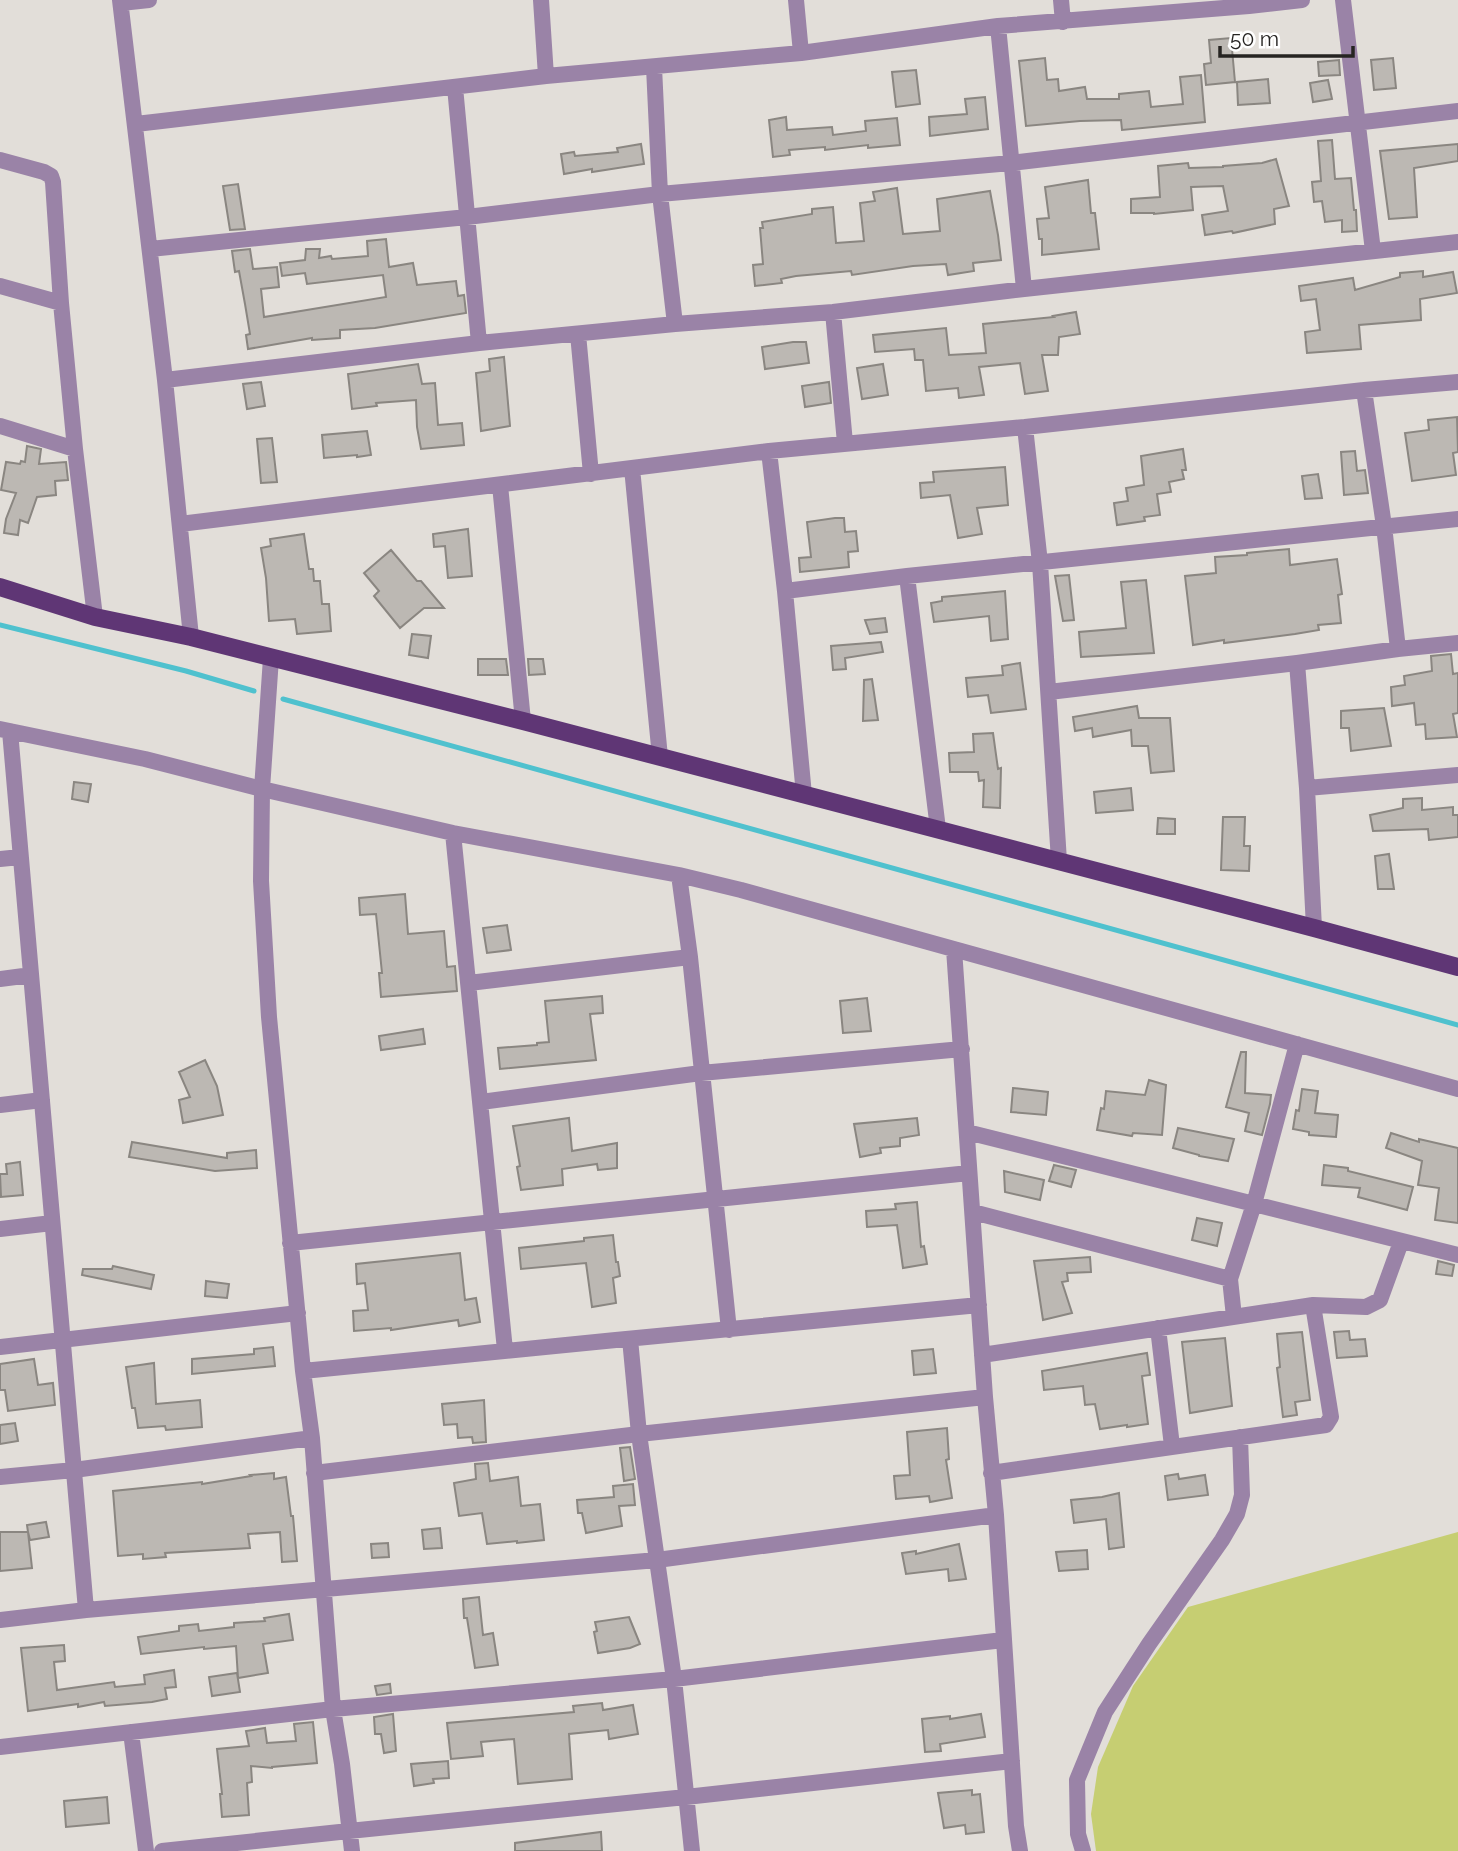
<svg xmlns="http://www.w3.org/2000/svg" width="1458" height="1851" font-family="Raleway,sans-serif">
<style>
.green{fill:#c6ce72}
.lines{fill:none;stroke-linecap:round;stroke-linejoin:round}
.stream{stroke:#4fc1ce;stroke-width:5}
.building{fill:#bcb8b3;stroke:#8a8681;stroke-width:2}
.minor{stroke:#9a83a7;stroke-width:16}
.primary{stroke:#5f3675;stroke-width:18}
</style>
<rect width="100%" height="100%" fill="#e2ded9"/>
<!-- green -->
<path class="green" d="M1458 1532V1851H1096L1091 1814 1098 1767 1133 1686 1188 1607Z"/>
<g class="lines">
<!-- stream -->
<path class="stream" d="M0 625 186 671 254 691
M283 699 1458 1025"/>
</g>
<!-- building -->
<path class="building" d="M1231 38 1235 82 1206 85 1204 64 1211 63 1209 40Z
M1045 58 1047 80 1058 79 1059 91 1085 87 1087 99H1119V94L1149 91 1151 107 1183 104 1180 77 1201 75 1205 122 1122 130 1121 120 1080 121 1026 126 1019 61Z
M1393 58 1396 88 1374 90 1371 60Z
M1339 60 1340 75 1319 76 1318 62Z
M916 70 920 104 896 107 892 72Z
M1268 79 1270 103 1238 105 1237 82Z
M1328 80 1332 99 1313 102 1310 83Z
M985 97 988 129 930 136 929 117 967 114 965 99Z
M786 117 787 130 832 127 833 135 866 131 865 121 897 118 900 145 868 148V145L825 150V147L789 150 790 155 773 157 769 120Z
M1332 140 1335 179 1351 178 1354 210H1356L1357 231 1342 232V220L1325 222 1322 201 1314 202 1312 182 1321 181 1318 141Z
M641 144 644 164 592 172V169L564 174 561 154 574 152 575 156 618 152 617 148Z
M1458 144V161L1414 168 1417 217 1389 219 1380 151Z
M1276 159 1289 206 1274 209 1275 224 1233 233 1232 231 1205 235 1202 215 1228 211 1223 186 1191 187 1193 210 1154 214V213H1131V199L1160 197 1158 166 1188 163 1189 168 1223 167V166L1262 163Z
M1088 180 1091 213H1095L1099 249 1042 255V239H1039L1037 219 1049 218 1045 187Z
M238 184 245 229 230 230 223 186Z
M897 188 903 234 940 231 937 199 990 191 998 235 1001 260 973 263 974 271 948 275 946 264 913 266 852 275 851 271 796 276 781 279 782 283 755 286 753 265 763 264 760 228H763L762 222 812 214V209L833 207 836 243 864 241 860 203 875 201 873 192Z
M386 239 389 267 413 263 417 285 456 281 458 296 464 295 466 313 375 328 340 330V338L312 340V338L248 349 246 335 250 334 245 304 239 271 235 272 232 251 250 249 253 269 277 267 279 287 261 289 264 317 386 297 383 275 307 284 305 273 282 276 280 263 305 260 306 249H320L319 258 331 256 332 259 368 256 367 241Z
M1423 271V277L1453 272 1457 293 1420 299 1421 320 1359 325 1361 349 1307 353 1305 332 1320 330 1316 299 1301 301 1299 286 1353 278 1355 290 1400 277V273Z
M1076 312 1080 334 1059 337 1058 355H1042L1048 391 1025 394 1020 363 979 367 984 395 959 398 958 388 926 391 923 360H915L914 349 875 352 873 335 946 328 949 355 986 353 983 324 1054 317 1053 316Z
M793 342H806L809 363 765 369 762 347Z
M504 357 510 426 481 431 476 373 490 371 489 359Z
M418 364 422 384 435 383 438 425 462 423 464 445 421 449 417 427 416 400 376 403 377 406 352 409 348 374Z
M883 364 888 395 862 399 857 368Z
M261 382 265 406 247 409 243 384Z
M829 382 831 403 805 407 802 386Z
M1457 417 1458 452 1453 453 1456 475 1412 481 1405 433 1429 430 1428 420Z
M367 431 371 455 357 457V455L324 458 322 435Z
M272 438 277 482 261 483 257 439Z
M27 446 41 449 39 464 66 462 68 480 55 481 56 495 37 497 28 523 20 520 18 535 4 533 6 519 16 493 1 490 6 462 20 464 21 461 25 462Z
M1183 449 1186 470H1182L1184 479 1169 482 1171 492 1157 494 1160 515 1144 517 1145 521 1117 525 1114 503 1128 501 1126 488 1144 485 1141 456Z
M1355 451 1357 471 1365 470 1368 493 1344 495 1341 452Z
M1005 467 1008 505 977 508 982 534 958 538 950 495 921 498 920 483 934 482 933 472Z
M1318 474 1322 498 1305 499 1302 476Z
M835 518H844L845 532 856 531 858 551 848 552 849 567 800 572 799 558 811 557 807 522Z
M468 529 472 576 448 578 445 546 434 547 433 534Z
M304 534 309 569H313L314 581H320L322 604H329L331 631 297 634 295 619 269 621 266 578 261 548 271 546 270 539Z
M1289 549 1290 565 1337 559 1342 594 1338 595 1341 623 1318 625 1319 630 1295 634 1224 643V640L1193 645 1185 576 1216 573 1215 557 1247 555V553Z
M391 550 417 581H421L444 608H424L400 628 374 596 379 591 364 573Z
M1069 575 1074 620 1063 621 1055 576Z
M1146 580 1154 653 1081 657 1079 632 1126 628 1121 582Z
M1005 591 1008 639 991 641 989 616 934 622 931 603 942 601V597Z
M885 618 887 632 870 634 865 620Z
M412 634 431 636 428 658 409 655Z
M881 642 883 652 845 658 846 669 833 670 831 646Z
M1451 654 1453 674 1458 673V713L1453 714 1457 737 1426 739 1425 724 1416 725 1414 703 1392 706 1391 687 1405 685 1404 676 1432 671 1431 656Z
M478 659H506L508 675H478Z
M528 659H543L545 674 529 675Z
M1020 663 1026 709 991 713 988 695 968 697 966 678 1003 675 1002 666Z
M872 679 878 720 863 721 864 680Z
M1137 706 1139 718H1170L1174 771 1151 773 1148 746H1132L1131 730 1093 737 1092 728 1075 731 1073 717Z
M1384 708 1391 746 1351 751 1349 728H1341V711Z
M993 733 998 769 1001 768 1000 808 983 807 984 780 979 781 978 772H950L949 753 974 752 973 734Z
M74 782 91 784 88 802 72 799Z
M1131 788 1133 810 1096 813 1094 792Z
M1422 798V810L1453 807V815H1458V837L1429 840 1428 829 1373 831 1370 815 1403 808V799Z
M1223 817H1245L1244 846H1250L1249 871 1221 870Z
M1158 818 1175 819V834H1157Z
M1389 854 1394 889H1378L1375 856Z
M405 894 408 934 444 931 447 967 455 966 457 991 381 997 379 973H382L376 914 360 915 359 898Z
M507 925 511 950 487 953 483 928Z
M602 996 603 1013 590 1014 596 1060 500 1069 498 1048 537 1045V1043L549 1042 545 1001Z
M867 998 871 1031 843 1033 840 1001Z
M423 1029 425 1044 381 1050 379 1036Z
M1241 1052H1246L1245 1093 1271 1095 1270 1104 1262 1135 1245 1131 1249 1113 1226 1107Z
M205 1060 217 1086 223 1115 183 1123 179 1100 190 1097 179 1072Z
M1149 1080 1166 1085 1162 1135 1133 1133 1132 1136 1097 1130 1101 1108 1104 1109 1106 1091 1145 1095Z
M1013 1088 1048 1092 1046 1115 1011 1112Z
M1302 1089 1318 1091 1315 1113 1338 1115 1336 1137 1309 1135V1132L1293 1129 1296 1110 1299 1111Z
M569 1118 572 1151 617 1143V1168L598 1170 597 1164 562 1169 563 1185 521 1190 517 1167 520 1166 513 1126Z
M917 1118 919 1135 900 1138V1146L880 1148 881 1153 860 1157 854 1124Z
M1178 1128 1234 1139 1228 1161 1199 1156V1155L1173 1148Z
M1391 1133 1419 1142V1139L1458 1148V1223L1435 1220 1439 1188 1418 1185 1422 1161 1386 1148Z
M132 1142 227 1158V1153L256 1150 257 1168 215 1171 129 1157Z
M20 1162 23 1195 1 1197 0 1174H7L6 1164Z
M1054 1165 1076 1170 1071 1187 1049 1181Z
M1324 1165 1348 1168V1171L1413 1187 1407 1210 1358 1197 1360 1188 1322 1185Z
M1004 1171 1044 1180 1040 1200 1005 1192Z
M917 1202 921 1247 924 1246 927 1264 903 1268 897 1225 867 1227 866 1211 896 1209 895 1204Z
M1197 1218 1222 1223 1217 1246 1192 1240Z
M613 1235 616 1262H618L620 1276 613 1278 616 1303 592 1307 586 1263 521 1269 519 1248 584 1241V1238Z
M460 1253 465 1300 476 1298 480 1322 459 1326 458 1320 391 1330V1328L354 1331 353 1311 368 1310 365 1283 357 1284 356 1264Z
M1090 1257 1091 1272 1067 1273 1068 1281 1062 1282 1072 1313 1043 1320 1034 1261Z
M1438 1261 1454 1265 1452 1276 1436 1274Z
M113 1266 154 1275 151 1289 82 1275 83 1269H112Z
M206 1281 229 1284 227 1298 205 1296Z
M1349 1331 1350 1340 1365 1339 1367 1356 1337 1358 1334 1332Z
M1302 1332 1310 1400 1295 1402 1297 1415 1283 1417 1277 1368 1280 1367 1277 1334Z
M1225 1338 1232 1406 1190 1413 1182 1342Z
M273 1347 275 1366 192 1374V1359L254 1354V1349Z
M933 1349 936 1373 914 1375 912 1351Z
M1147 1353 1150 1375 1142 1376 1148 1424 1127 1427V1425L1100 1429 1095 1404 1085 1405 1083 1386 1044 1390 1042 1371Z
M34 1359 38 1385 53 1383 55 1405 8 1411 5 1390H0V1364Z
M154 1363 156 1404 200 1400 202 1427 166 1430 165 1426 138 1428 135 1408H132L126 1367Z
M484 1400 486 1442 473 1443 472 1437 458 1438 457 1424 444 1425 442 1404Z
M15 1423 18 1441 0 1444V1425Z
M947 1428 949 1459 946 1460 952 1498 930 1502 929 1496 896 1499 894 1476 910 1475 907 1432Z
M630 1447 635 1479 624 1481 620 1448Z
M488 1463 490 1481 518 1477 521 1506 540 1504 544 1540 517 1543V1541L487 1544 482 1513 459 1516 454 1483 476 1479 475 1464Z
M274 1473V1479L286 1477 291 1516H293L297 1561 282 1562 280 1532 248 1534 250 1548 165 1553 166 1557 143 1559V1554L118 1556 113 1491 202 1482V1484L251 1476 250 1475Z
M1178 1474 1179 1479 1205 1475 1208 1495 1168 1500 1165 1476Z
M633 1484 635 1505 619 1506 622 1526 586 1533 582 1513H578L577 1500 614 1497 613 1486Z
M1119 1493 1124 1547 1109 1549 1106 1519 1074 1523 1071 1500 1102 1497Z
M46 1522 49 1537 30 1540 28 1532 32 1568 0 1571V1532H28L27 1525Z
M440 1528 442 1548 424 1549 422 1530Z
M388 1543 389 1557 372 1558 371 1544Z
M959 1544 966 1579 949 1581 948 1569 906 1574 902 1553 916 1551V1554Z
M1087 1550 1088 1569 1059 1571 1056 1552Z
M479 1597 483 1635 493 1633 498 1665 475 1668 467 1618H464L463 1599Z
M289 1614 293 1640 263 1644 268 1673 238 1678 236 1646 204 1649V1647L141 1654 138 1637 179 1631V1626L198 1624 199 1631 234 1627V1623L265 1621 264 1618Z
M629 1617 640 1644 630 1648 598 1653 594 1632 597 1631 595 1622Z
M64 1645 65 1661 54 1662 57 1690 114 1682 115 1687 145 1684 144 1675 174 1670 176 1687 165 1688 167 1699 152 1702 105 1706 104 1702 78 1707V1704L28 1711 21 1648Z
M237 1673 240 1692 212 1696 209 1677Z
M390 1684 391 1693 377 1695 375 1686Z
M602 1703 603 1710 633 1705 638 1734 609 1739 608 1730 569 1734 572 1779 518 1784 514 1739 481 1742 483 1756 451 1759 447 1723 574 1712 573 1706Z
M393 1714 396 1751 384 1753 381 1734H375L374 1717Z
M981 1714 985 1737 940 1744 941 1751 925 1752 922 1719 950 1716V1719Z
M313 1722 317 1763 272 1767V1768L251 1766 252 1782 247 1783 249 1815 222 1817 220 1794H222L217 1749 249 1746 246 1731 265 1728 267 1743 296 1741 294 1724Z
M448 1761 449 1778 433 1779 434 1783 414 1786 411 1764Z
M972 1790V1795L980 1794 984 1832 966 1834 965 1825 944 1828 938 1793Z
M107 1797 109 1823 66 1827 64 1801Z
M601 1832 602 1851H515V1843Z"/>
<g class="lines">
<!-- minor -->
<path class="minor" d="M120 0 165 380 191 637
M541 0 546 76
M796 0 801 53
M1061 0 1063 22
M1343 0 1373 251
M121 3 149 0
M998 26 1024 289
M654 67 660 194 675 324
M455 87 479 343
M136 124 546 76 801 53 998 26 1249 6 1302 0
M0 160 44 172 51 176 53 182 61 303 75 449 95 617
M150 249 467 217 660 194 1011 163 1458 111
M0 286 61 303
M833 312 845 443
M578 334 591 474
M165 380 479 343 675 324 833 312 1024 289 1458 242
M1364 390 1384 526 1398 649
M0 426 75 449
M1025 427 1040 563 1059 861
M769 451 785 591 804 795
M632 468 660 757
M500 485 523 721
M180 524 769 451 1025 427 1364 390 1458 382
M907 576 938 829
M785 591 907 576 1458 519
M271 658 262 789 261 881 269 1017 303 1371 312 1438 333 1709 342 1764 352 1851
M1297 663 1307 788 1314 928
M1049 692 1297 663 1398 649 1458 643
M0 729 145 759 262 789 453 833 679 875 741 890 1458 1089
M10 731 86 1610
M1307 788 1458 775
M453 833 505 1350
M0 859 20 857
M679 875 690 957 729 1330
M954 949 985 1397 996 1515 1016 1826 1020 1851
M0 979 31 975
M469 983 690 957
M481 1102 701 1073 962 1049
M0 1105 42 1100
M967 1132 1458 1255
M973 1212 1230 1279
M0 1229 52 1223
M290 1243 969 1173
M1234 1317 1230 1279 1254 1204 1297 1044
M1158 1328 1172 1446
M630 1339 639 1434 674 1679 692 1851
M0 1347 298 1313
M982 1355 1313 1305 1366 1307 1380 1300 1401 1242
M303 1371C528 1347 754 1328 979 1305
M314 1473 639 1434 985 1397
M991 1473 1326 1425 1331 1417 1313 1305
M0 1477 74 1470 312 1438
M0 1620 86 1610 657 1560 996 1515
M131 1732 146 1851
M0 1747 333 1709 674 1679 1003 1640
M162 1851 349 1831 686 1797 1012 1761
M1083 1851 1078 1834 1077 1780 1105 1712 1149 1644 1222 1540 1237 1514 1242 1495 1240 1437"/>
<!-- primary -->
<path class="primary" d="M0 587 95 617 191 637 523 721 1314 928 1458 967"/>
</g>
<!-- scale -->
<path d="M1220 46v10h133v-10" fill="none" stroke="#262422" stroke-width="3.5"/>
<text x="1230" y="46" font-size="21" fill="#262422" stroke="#ffffff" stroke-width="5" paint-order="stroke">50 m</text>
</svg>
